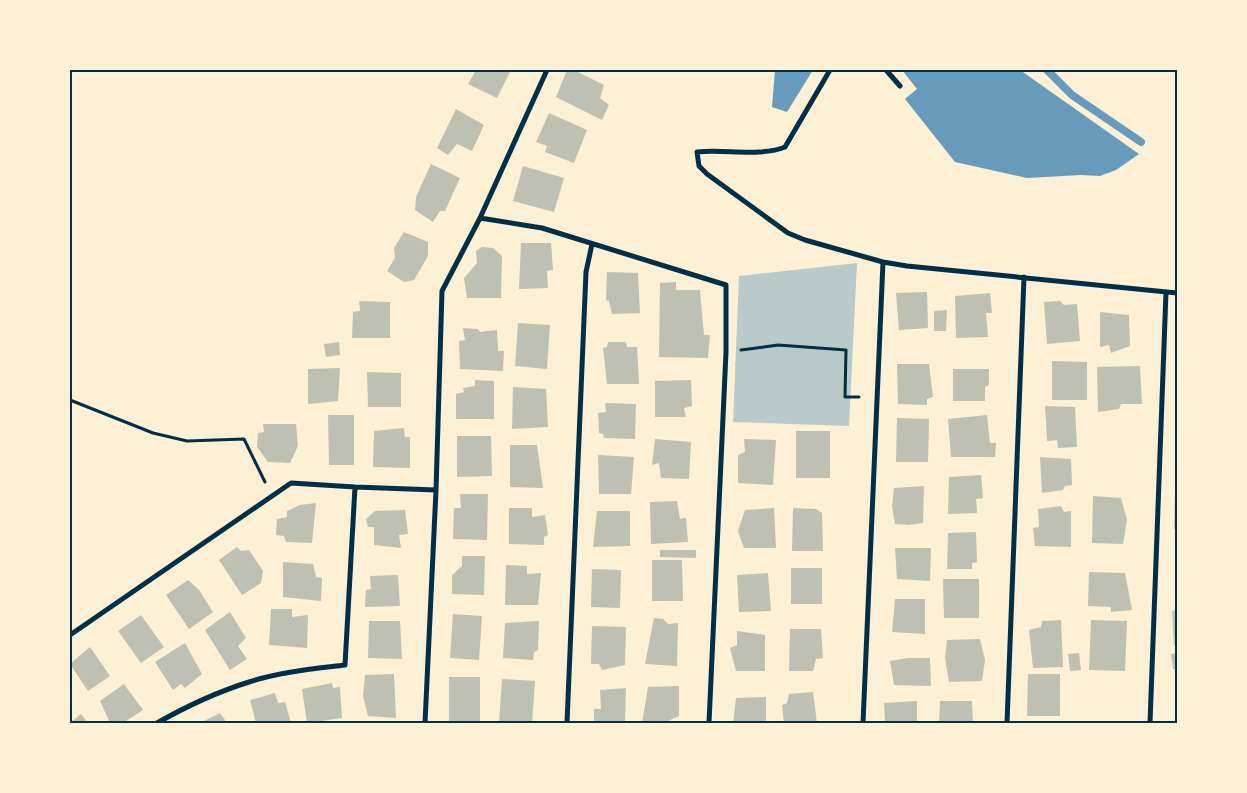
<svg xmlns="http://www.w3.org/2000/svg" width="1247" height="793" font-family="'Open Sans',sans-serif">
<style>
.green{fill:#b9caca}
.water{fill:#669bbc}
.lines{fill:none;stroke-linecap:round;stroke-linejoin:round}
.stream{stroke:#669bbc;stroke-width:8}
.building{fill:#bec0b2}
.path{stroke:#003049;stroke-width:3}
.minor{stroke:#003049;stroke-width:5}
.neatline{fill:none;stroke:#003049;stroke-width:2}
</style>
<rect width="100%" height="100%" fill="#fdf0d5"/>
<!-- green -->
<path class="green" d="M857 263 849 426 733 422 739 276Z"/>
<!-- water -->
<path class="water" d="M775 70H813L787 112 772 107Z
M902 70H1020L1139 154 1116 170 1100 176 1081 175 1027 178 955 162 905 99 917 89Z"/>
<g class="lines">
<!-- stream -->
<path class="stream" d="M1047 70 1072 95 1141 142"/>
</g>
<!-- building -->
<path class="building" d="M476 70H511L497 98 468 84Z
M567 70H574L604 85 600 98 609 105 602 120 556 97Z
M456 109 484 125 472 151 457 144 448 155 437 148Z
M549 113 587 130 574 163 545 152 547 146 536 142Z
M431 164 460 178 445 211H440L433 222 415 210 416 197Z
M523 166 564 178 554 212 513 201Z
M404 232 428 242V256L414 280 404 282 387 271 395 258 394 248Z
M521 243H551L553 270 547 271 548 288 519 289Z
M482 247 493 248 502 256 501 298H467L464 278 477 263 476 251Z
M607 272 638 273 640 313 612 314 609 301 606 300Z
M676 282V290H700L704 335H710L708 358 659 357 660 283Z
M927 292 928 328 899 330 896 293Z
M990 293 992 313H986L988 337 956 338 955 296Z
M359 301 390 302V338H352L353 312 360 311Z
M1060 301 1064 305 1077 304 1080 341 1047 344 1044 302Z
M947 310 946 331H934V311Z
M1100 312 1129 315 1130 346 1111 353 1109 345 1100 347Z
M518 323 550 325 547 369 515 366Z
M463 328 478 329 480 332 497 330 498 351H504L503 371 460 369 459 341 465 340Z
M339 342 340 355 326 357 324 344Z
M608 342H626L627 347H637L639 384H607L603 348 607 347Z
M1052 361 1087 362V400H1052Z
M897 364H929L933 397 927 399V405L898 404Z
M1140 366 1142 404H1121L1119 409 1098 412 1097 367Z
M340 368 338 401 308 404V369Z
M953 369H989V385L985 387V401H953Z
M367 372 401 373V407H368Z
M475 380 494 381V419H456V394L464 392 463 388 475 386Z
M691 380 692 406 684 408 686 417H655V381Z
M513 387 546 389 548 427 512 429Z
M605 403 636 404 635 439 604 438 603 434 599 433 598 413 606 412Z
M1045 406 1075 407 1077 447 1058 448 1057 440 1047 441Z
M328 415H354V465H329Z
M987 415 990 443H996L995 457H951L948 419Z
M897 418 929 419 928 462H896Z
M263 424H296L298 446 290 463 268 462 257 447 258 433 264 432Z
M404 428 405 437H410V468L373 467 374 431Z
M796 431H830V478H796Z
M457 436H491L492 476 457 477Z
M655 439 691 442 689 479 661 478 659 463 652 465Z
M744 439 776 440 773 485 738 483V455L745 452Z
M510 445H537L543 488 510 487Z
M598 455 634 457 631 494H599Z
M1040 457 1071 459 1072 485 1065 486 1063 490 1042 493Z
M981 475 983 498 976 499 977 513 948 514 949 477Z
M924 486 923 523 908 525 895 524 892 506 894 488Z
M1175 489H1177V529H1174Z
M460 494H488L487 540 453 539 454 508H461Z
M1093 496 1121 498 1127 520 1123 544 1092 543Z
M677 501 680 519 686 518 688 542 651 544 650 502Z
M316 503 312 543 286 542 284 536 276 535 277 519 287 517V511L300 505Z
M1061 506 1064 512 1071 511V547L1035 546 1033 528 1039 527 1038 509Z
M509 508H532V517L545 515 548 535 544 537V545L509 544Z
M774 508 776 548H744L738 531 745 510Z
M793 508 816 509 822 513 823 551H792Z
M405 510 408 534 399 535 401 548 374 545V527H368L366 519 375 511Z
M597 511H630V546L593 547Z
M976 532 977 562 972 563V569H947L948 533Z
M237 547 241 551 249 550 263 571 261 583 242 595 219 560Z
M895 548H931L930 581 897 579Z
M660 550H696V558L660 557Z
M462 556H485L484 595 452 594V575L462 566Z
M652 560H682L683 601H652Z
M283 562 313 564 316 577 322 578 321 601 283 597Z
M506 565 527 566V574L541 573 538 605H505Z
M791 568H822V604H791Z
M592 569 621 570 620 608 591 607Z
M1089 572 1125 573 1132 610 1111 612V607L1088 606Z
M768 573 771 611 739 612 737 575Z
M398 575 400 606 365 607 366 590 371 589 370 576Z
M943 579H979V618H944Z
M188 580 199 590 213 612 189 629 166 595Z
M895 599H925V634L892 632Z
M271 609H292V617L308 615 307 648 269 645Z
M1177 610V645H1174L1172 611Z
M230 612 246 638 238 646 247 659 230 670 205 630Z
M453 614 482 616 479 660 450 658Z
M141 615 164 647 141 663 118 631Z
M654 618 663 619 668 624 678 623 677 666 645 664Z
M1061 620 1063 667 1033 668 1029 630 1041 627 1042 621Z
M1091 620 1127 621 1125 671 1089 670Z
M369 621H400L402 659 368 658Z
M539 621 538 650 534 652 533 660 503 658 505 623Z
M592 626 626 627 625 665 602 670 599 664H591Z
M790 629H821L823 658 816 659 813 671H789Z
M737 631 765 635V671H736L730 648 737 645Z
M980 639 985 660 982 681 949 682 945 658 947 640Z
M185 643 202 674 185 688 181 684 173 690 155 662Z
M90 647 110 676 88 691 70 664Z
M1079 653 1081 670 1070 671 1068 654Z
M1177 653V669H1173L1171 654Z
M908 658H930L931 686 894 685 890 661Z
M394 674 396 718 368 716 363 696 365 675Z
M1028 674H1060V716H1027Z
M449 677H480V722H449Z
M502 679 535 681 532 723H499Z
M332 683 333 688 340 687 342 718 307 723 302 689Z
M124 684 143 710 123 723H110L100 701Z
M679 686V716L670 720 669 723H642L648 687Z
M626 688 625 723H594V709H601L600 690Z
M813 692 817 723H784L782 705 787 703 789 694Z
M275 693 278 703 285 702 291 723H256L250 700Z
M766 697V723H733L736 698Z
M917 701V723H885L884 703Z
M940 701H972L973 723H939Z
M220 713 227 723H200Z
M81 714 88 723H70Z"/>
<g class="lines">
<!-- path -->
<path class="path" d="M741 350 778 345 846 350 845 397H859
M70 400 153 433 187 441 244 439 265 482"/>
<!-- minor -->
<path class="minor" d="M830 70 785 147C761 157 724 149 697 152L699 166 707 174 788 233 805 240 883 262 907 266 1177 293
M886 70 900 86
M480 218 542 228 726 285V352L709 723
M70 635 291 483 355 487 436 490
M157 723C187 706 217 692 249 682 280 672 313 669 345 665L355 487
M425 723 436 490 442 291 480 218 547 70
M567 723 586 272 592 244
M863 723 883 262
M1007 723 1024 277
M1150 723 1166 292"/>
</g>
<!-- border -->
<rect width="1247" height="793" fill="none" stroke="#fdf0d5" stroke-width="142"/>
<rect x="71" y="71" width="1105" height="651" class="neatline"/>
</svg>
